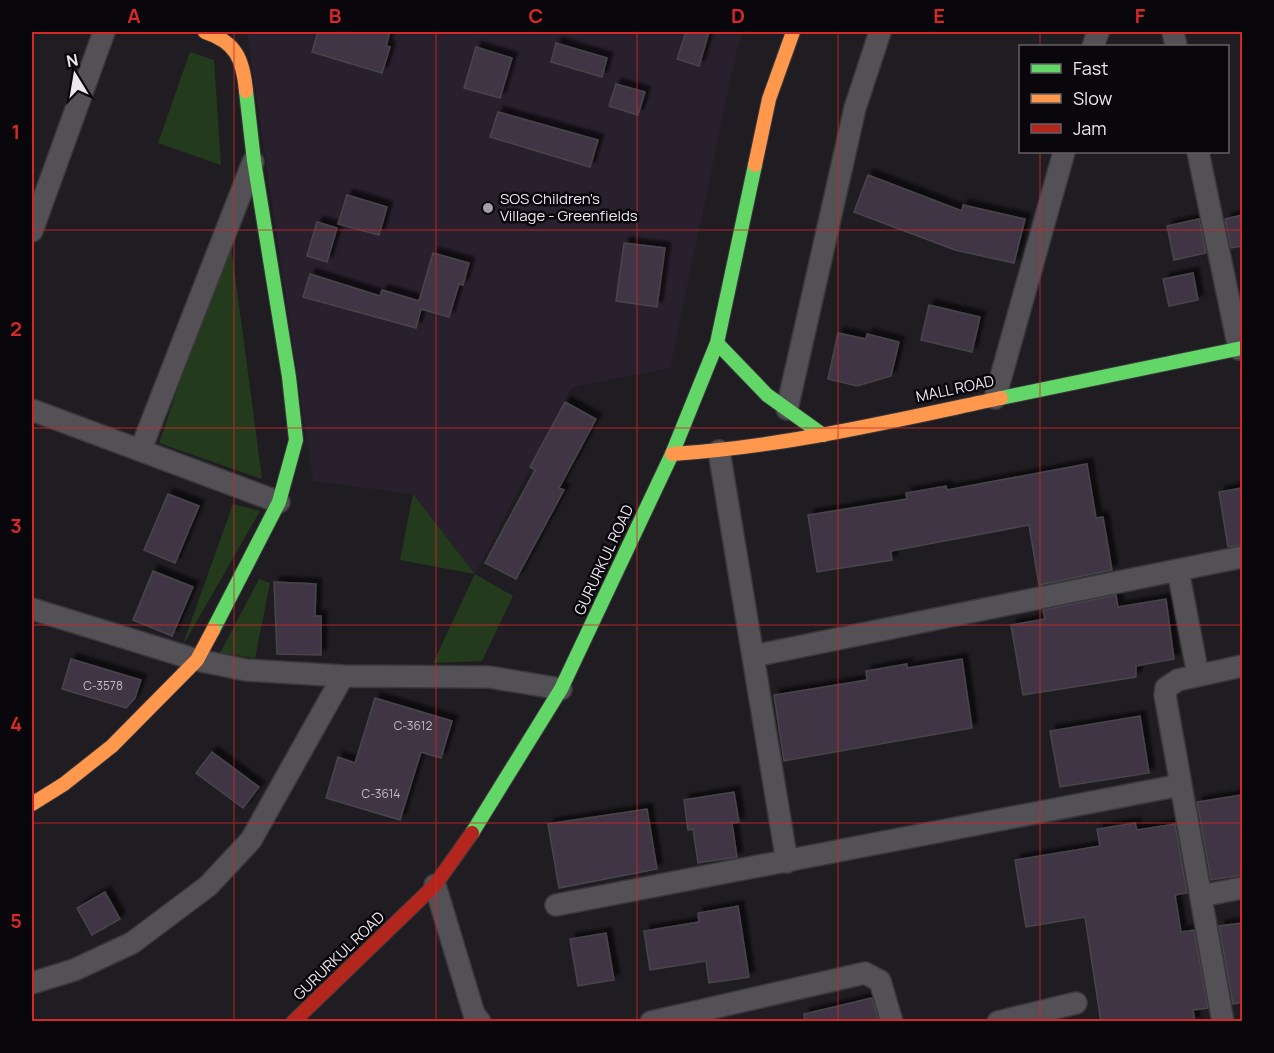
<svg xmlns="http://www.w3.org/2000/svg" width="1274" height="1053" font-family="Manrope,sans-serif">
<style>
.built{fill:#29202e}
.green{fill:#243a1c}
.building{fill:#3f3644;stroke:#48454a;stroke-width:1.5;filter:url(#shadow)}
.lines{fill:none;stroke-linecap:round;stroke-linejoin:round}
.street-casing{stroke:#3b383c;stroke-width:24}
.fast-casing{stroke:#3b383c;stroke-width:16}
.slow-casing{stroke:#3b383c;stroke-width:16}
.jam-casing{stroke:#3b383c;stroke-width:16}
.street{stroke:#545156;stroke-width:21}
.fast{stroke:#63d668;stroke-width:14}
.slow{stroke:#ff974d;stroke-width:14}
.jam{stroke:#b3261e;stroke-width:14}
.grid{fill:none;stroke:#d62828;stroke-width:1.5;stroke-opacity:0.55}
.poi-dot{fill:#a5a0a7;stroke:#09070b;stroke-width:2}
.labels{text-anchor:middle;stroke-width:5;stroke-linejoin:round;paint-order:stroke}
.number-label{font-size:12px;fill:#c1bbc4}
.poi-label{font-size:15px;fill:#ece7ef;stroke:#09070b;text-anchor:start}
.street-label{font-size:15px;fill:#ece7ef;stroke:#09070b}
.neatline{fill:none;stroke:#d62828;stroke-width:2}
.grid-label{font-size:20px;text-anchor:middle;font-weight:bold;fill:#d62828}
</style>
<defs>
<filter id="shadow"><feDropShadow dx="5.5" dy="-5.5" stdDeviation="1.5" flood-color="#0009"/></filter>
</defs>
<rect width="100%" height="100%" fill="#201d22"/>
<!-- built -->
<path class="built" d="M247 32H743L737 48 670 368 572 387 475 574 413 494 313 481Z"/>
<!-- green -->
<path class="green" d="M190 52 214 60 221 165 158 143Z
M230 237 262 479 159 443Z
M413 494 475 574 513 596 482 661 433 663 475 574 400 560Z
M233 504 260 511 182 647Z
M259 579 270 583 255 658 220 653Z"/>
<!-- building -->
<path class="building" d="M318 32H390L386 46 390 47 382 73 312 52Z
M686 32H709L699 66 677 59Z
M556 43 607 58 602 77 551 62Z
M476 47 512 58 500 98 464 88Z
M616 84 645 92 638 115 609 106Z
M498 112 598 140 590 167 490 137Z
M868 175 962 211 963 205 1025 219 1014 263 955 250 854 212Z
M347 195 387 207 379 235 338 224Z
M1242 215V246L1231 248 1225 219Z
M1199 219 1206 253 1174 260 1167 226Z
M317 222 337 228 327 262 307 256Z
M624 243 665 248 657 307 616 301Z
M433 253 469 263 463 285 459 284 449 317 421 309 416 328 303 297 310 274 380 296 382 290 419 301Z
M1193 273 1198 300 1169 306 1163 279Z
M929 305 980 317 972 352 921 340Z
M838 333 866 339 867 334 899 342 891 376 857 386 828 379Z
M565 402 596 419 559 488 564 490 516 579 485 563 535 470 530 467Z
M1087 464 1096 518 1103 517 1112 570 1039 585 1029 525 891 551 892 560 817 572 808 515 907 499 906 493 946 486 947 490Z
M1242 488V545L1228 547 1219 492Z
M168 494 199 506 175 563 144 550Z
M153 571 193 587 172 636 133 620Z
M274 582 316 584 315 616H321V655L277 654Z
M1116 595 1118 607 1166 599 1174 659 1136 666V677L1023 695 1011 625 1045 619 1043 610Z
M71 659 141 680 135 698 126 708 62 689Z
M962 659 972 728 784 761 774 695 867 680 866 671 907 664V668Z
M375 698 452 721 441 758 421 752 400 820 326 798 338 757 355 763Z
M1140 716 1149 773 1060 787 1050 731Z
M212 752 259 787 243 808 196 773Z
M734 792 739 822 732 823 737 857 698 863 693 829 688 830 684 800Z
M1242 795V875L1211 880 1197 802Z
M647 809 657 869 559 888 548 824Z
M1135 823 1137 830 1175 824 1187 893 1175 895 1181 932 1194 930 1208 1008 1193 1010 1195 1022H1101L1085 917 1026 927 1015 860 1100 846 1097 829Z
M105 892 120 919 92 935 77 908Z
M738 906 749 977 709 983 706 961 650 970 644 931 699 922 698 913Z
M1242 923V1002L1233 1004 1219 926Z
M606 933 614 980 578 986 570 939Z
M872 998 879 1022H805L804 1014Z"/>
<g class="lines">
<!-- street casing -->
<g class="street-casing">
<path id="street" d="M1173 32 1176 46
M1093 46 1098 32
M1198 152 1239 349
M32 231 104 32
M995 398 1064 152
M787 409 855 108 880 32
M32 410 279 502
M141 449 253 162
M719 451 787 862
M1178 570 1198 675
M32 609 197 660 246 670 343 676 489 677 561 689
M753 656 1242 557
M435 885 474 1014 480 1022
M1201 896 1242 888
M556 905 1181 785
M32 983 74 970 132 943 208 886 251 840 343 676
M651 1022 865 973 880 981 892 1022
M998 1022 1076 1003
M1223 1022 1165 695 1166 688 1178 680 1242 666"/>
</g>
<!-- fast casing -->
<g class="fast-casing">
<path id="fast" d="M717 343 767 395 823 435
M1001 398 1242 348
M213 630 279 502 296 440 289 377 254 161 246 91
M472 833 561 689 672 454 717 343 755 165"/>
</g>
<!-- slow casing -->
<g class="slow-casing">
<path id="slow" d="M205 32C236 42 243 59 246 91
M755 165 769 99 793 32
M672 454C783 447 892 421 1001 398
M32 804 64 784 112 746 197 660 213 630"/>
</g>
<!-- jam casing -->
<g class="jam-casing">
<path id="jam" d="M293 1022 435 885 472 833"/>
</g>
<!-- street -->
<use href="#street" class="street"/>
<!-- fast -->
<use href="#fast" class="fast"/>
<!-- slow -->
<use href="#slow" class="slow"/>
<!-- jam -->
<use href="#jam" class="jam"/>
</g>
<!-- grid -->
<path class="grid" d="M234 32V1022M436 32V1022M637 32V1022M838 32V1022M1040 32V46M1040 152V1022M32 230H1242M32 428H1242M32 625H1242M32 823H1242"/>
<!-- markers -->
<circle class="poi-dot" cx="488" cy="208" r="6"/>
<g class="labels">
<!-- number labels -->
<g class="number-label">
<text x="103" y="690">C-3578</text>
<text x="413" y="730">C-3612</text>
<text x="381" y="798">C-3614</text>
</g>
<!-- poi labels -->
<g class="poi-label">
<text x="500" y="204">SOS Children's<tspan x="500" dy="17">Village - Greenfields</tspan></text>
</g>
<!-- street labels -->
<g class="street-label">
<text transform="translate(955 389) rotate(-12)" y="5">MALL ROAD</text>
<text transform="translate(604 560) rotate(-65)" y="5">GURURKUL ROAD</text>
<text transform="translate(339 956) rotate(-44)" y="5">GURURKUL ROAD</text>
</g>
</g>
<!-- border -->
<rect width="1274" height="1053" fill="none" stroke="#09070b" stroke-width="66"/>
<!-- legend -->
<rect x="1019" y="45" width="210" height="108" fill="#09070b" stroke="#646166" stroke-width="1.5"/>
<rect x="1031" y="64" width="30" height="9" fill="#63d668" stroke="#646166" stroke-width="1.5"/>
<text x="1073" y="75" font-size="18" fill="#ece7ef">Fast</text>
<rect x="1031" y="94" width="30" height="9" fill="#ff974d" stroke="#646166" stroke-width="1.5"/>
<text x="1073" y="105" font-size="18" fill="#ece7ef">Slow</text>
<rect x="1031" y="124" width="30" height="9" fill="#b3261e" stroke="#646166" stroke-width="1.5"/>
<text x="1073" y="135" font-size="18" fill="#ece7ef">Jam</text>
<!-- north arrow -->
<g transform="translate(75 75) rotate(349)" stroke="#09070b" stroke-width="4.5" paint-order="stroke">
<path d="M0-4.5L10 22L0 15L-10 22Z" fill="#ece7ef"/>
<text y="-9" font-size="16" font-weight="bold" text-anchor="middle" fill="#ece7ef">N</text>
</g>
<rect x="33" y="33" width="1208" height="987" class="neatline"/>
<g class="grid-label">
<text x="134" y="23">A</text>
<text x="335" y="23">B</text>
<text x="536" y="23">C</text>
<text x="738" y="23">D</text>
<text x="939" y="23">E</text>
<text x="1140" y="23">F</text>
<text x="16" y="139">1</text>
<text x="16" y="336">2</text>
<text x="16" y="533">3</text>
<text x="16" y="731">4</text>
<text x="16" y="928">5</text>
</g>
</svg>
